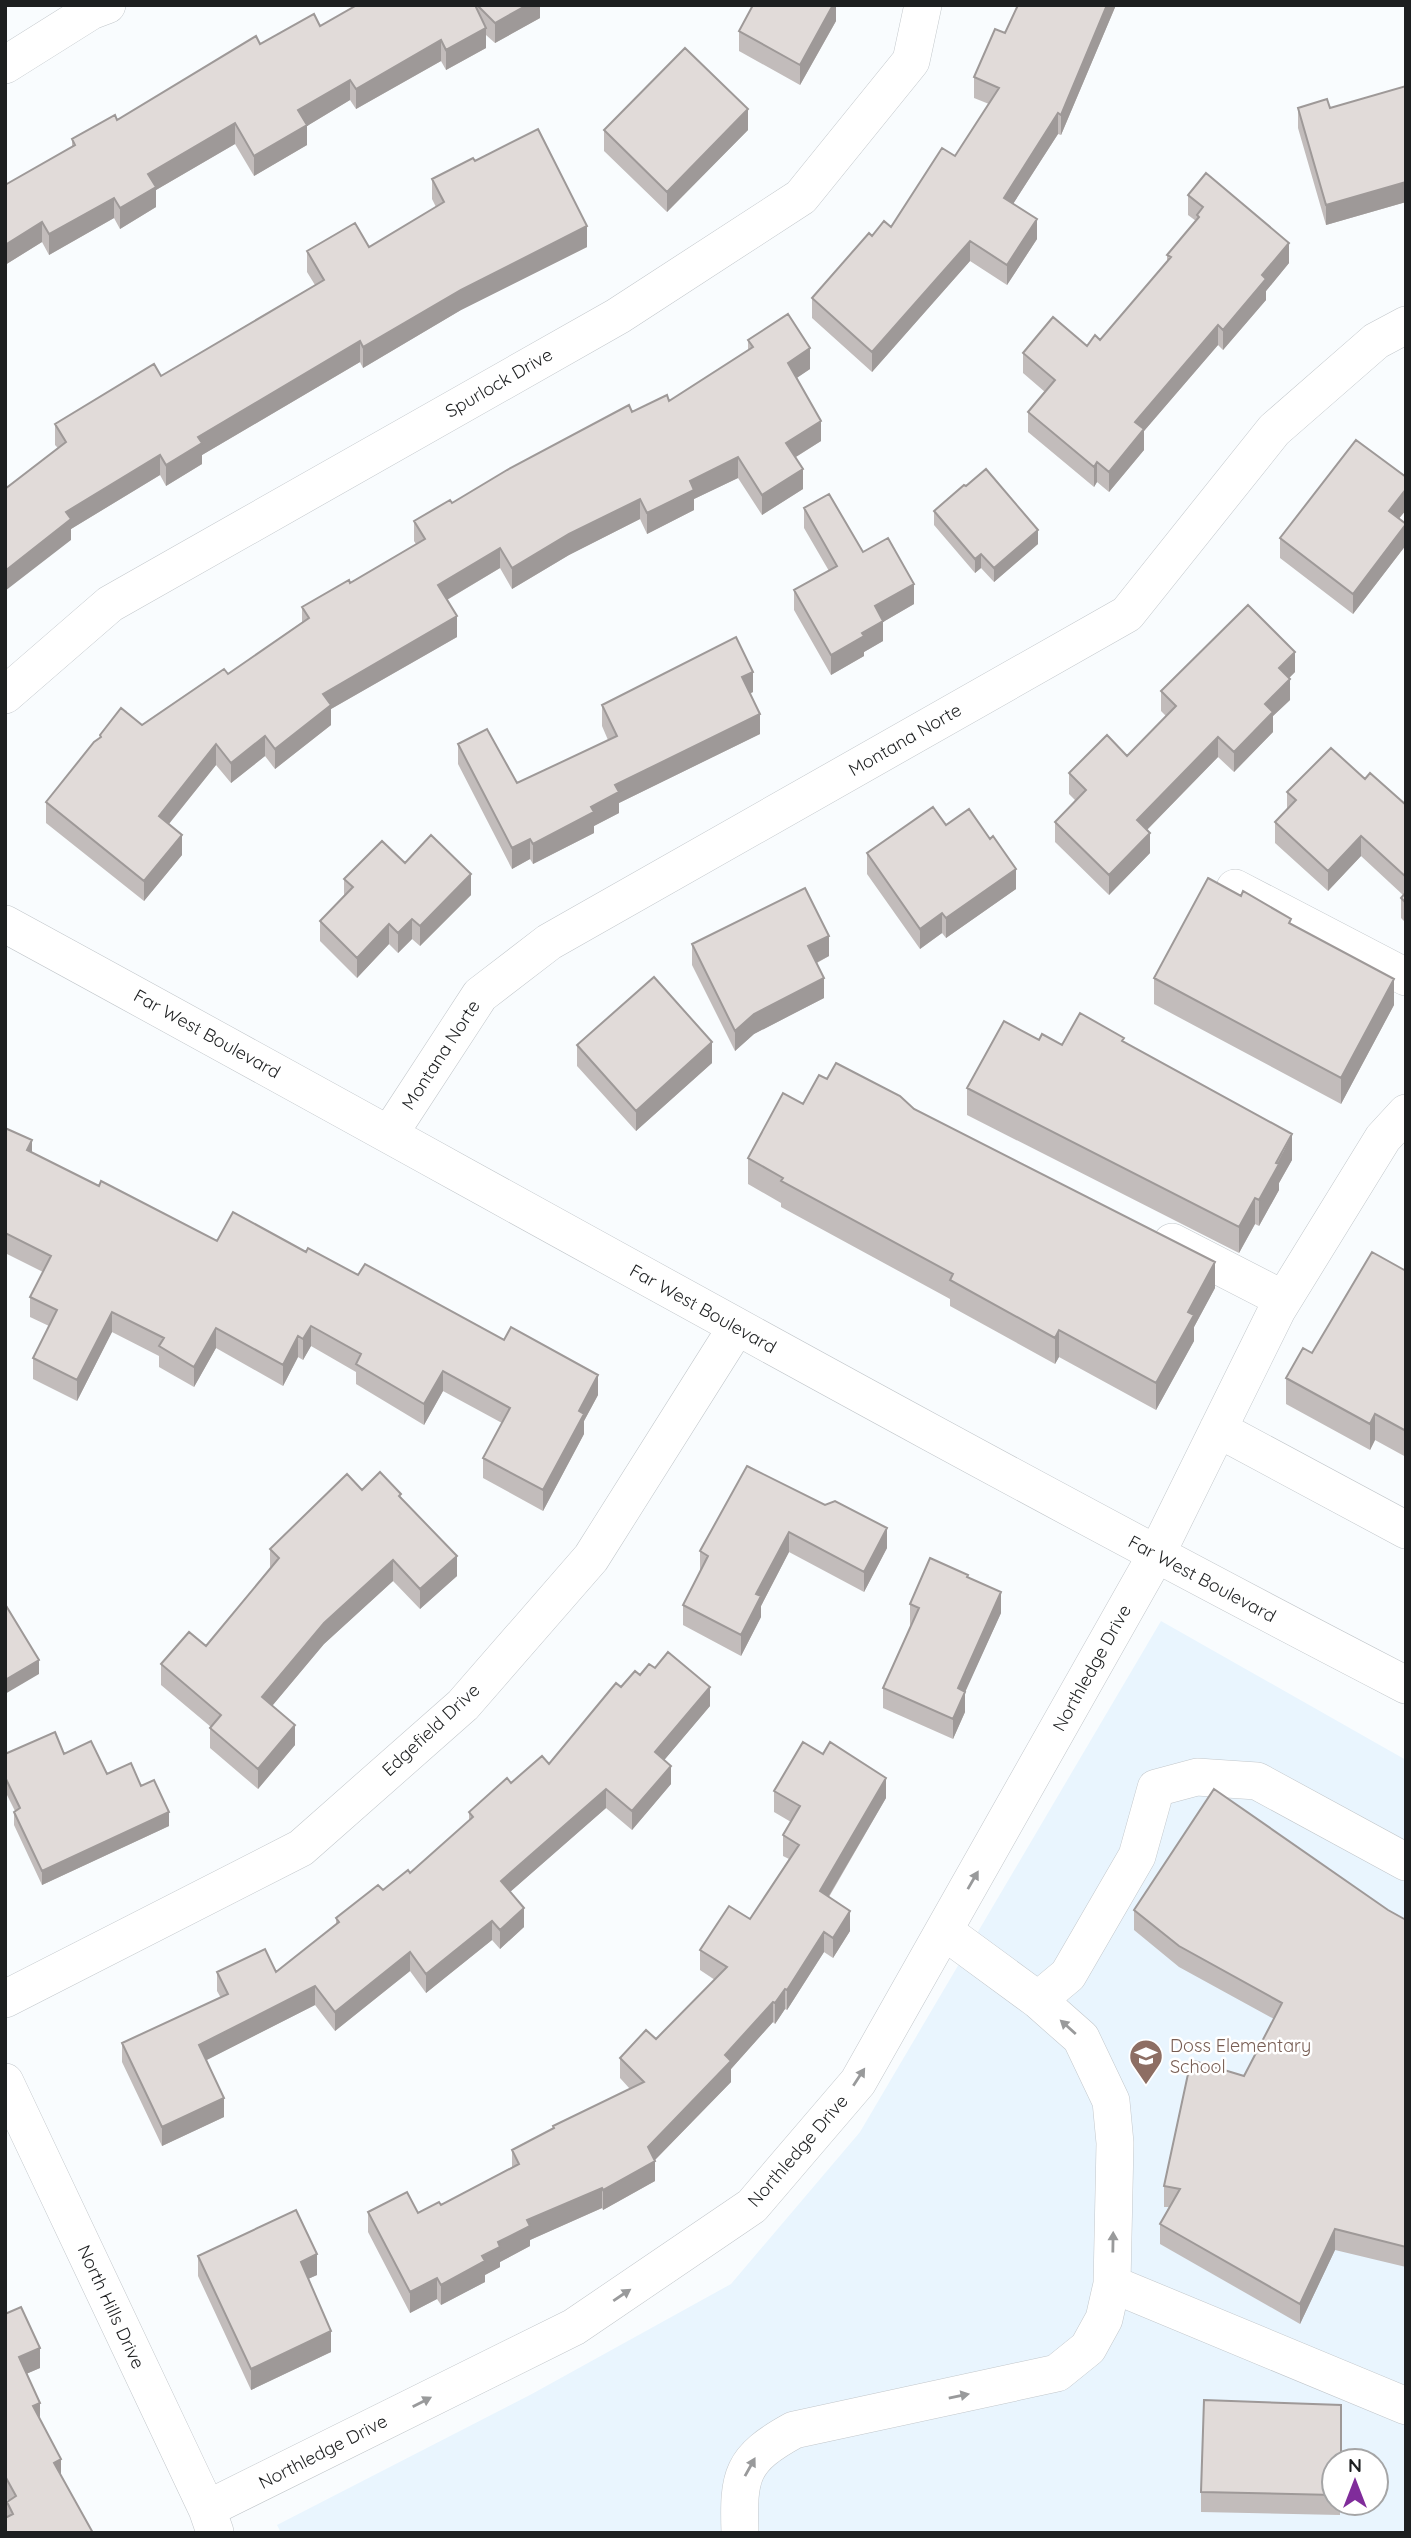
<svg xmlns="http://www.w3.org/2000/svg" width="1411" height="2538" font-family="Quicksand,sans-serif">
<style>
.built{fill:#e9f5fe;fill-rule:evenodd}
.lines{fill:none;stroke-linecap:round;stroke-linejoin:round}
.minor-casing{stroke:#c2c7cb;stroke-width:38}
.minor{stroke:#fff;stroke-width:37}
.wall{fill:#c2bcbb}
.shaded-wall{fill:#9e9998}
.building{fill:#e1dbd9;stroke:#9e9998;stroke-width:2}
.oneway{fill:#999a9b}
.labels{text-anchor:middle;stroke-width:5;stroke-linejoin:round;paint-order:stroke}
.street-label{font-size:18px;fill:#1d1f20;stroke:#fff}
.education-label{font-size:18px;fill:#785e54;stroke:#fff;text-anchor:start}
</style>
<rect width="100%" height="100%" fill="#f9fcfe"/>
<!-- built -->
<path class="built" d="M1161 1621 1406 1760V2533H281L277 2525 530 2395 731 2284 860 2132ZM1334 2461H1376V2503H1334Z"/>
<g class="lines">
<!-- minor casing -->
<g class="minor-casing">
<path id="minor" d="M5 65 91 11 107 5
M5 695 110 604 618 316 801 197 911 61 923 5
M1235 888 1406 977
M5 924C472 1178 934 1441 1406 1685
M390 1133 480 995 549 942 1127 614 1274 430 1376 341 1406 325
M1172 1242 1283 1299
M1218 1429 1406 1530
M5 1999 301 1848 463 1705 591 1558 736 1328
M1038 2000 1068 1975 1137 1856 1156 1788 1197 1777 1257 1781 1406 1862
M5 2082 207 2509 215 2532
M1112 2284 1406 2406
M207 2509 574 2327 752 2206 858 2082 1156 1555 1277 1310 1383 1138 1406 1113
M740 2533C738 2475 741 2459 794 2430L1057 2373 1088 2348 1104 2319 1112 2284 1115 2143 1111 2101 1081 2038 1038 2000 944 1931"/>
</g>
<!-- minor -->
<use href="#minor" class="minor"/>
</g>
<!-- wall -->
<path class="wall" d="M357 5H540V18L495 43 486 35V48L446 70 441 61 356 109 350 100 307 126V145L254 176 235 144 156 190V207L120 229 114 218 49 255 42 242 5 265 72 147V139L117 120 260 44 320 26Z
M836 5V21L800 85 739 51V31Z
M1116 5 1061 135 1058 134 1013 204 1037 239 1007 285 970 261 872 372 812 318V298L872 236 891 227 955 156 989 104 974 98V77L1005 33Z
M1406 86V202L1326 225 1298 128V108H1330Z
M604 130H748L667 212 604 151Z
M475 161 587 247 461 310 363 368 360 362 202 455V464L166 486 160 475 71 529V540L58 448 55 445V424L161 376 315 285 307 272V251L369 247 436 207 432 199V179Z
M1188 195 1289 263 1266 291V300L1223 350 1218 345 1144 431V450L1109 492 1097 482 1094 487 1028 432V412L1045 392 1023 373V353L1087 346 1100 340 1167 261V255L1196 221 1188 215Z
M748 340 810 369 796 378 821 441 796 457 803 489 762 515 738 478 694 499V510L647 534 640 519 569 555 512 589 500 568 447 600 457 637 331 709V725L275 769 265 756 231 783 216 765 169 824 182 855 144 901 46 823V802L100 738V735L142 725 228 674 302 622V607L350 583 416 544 414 541V521L452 503 632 412 669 401 748 350Z
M1406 477V510L1399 518 1406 524V545L1353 614 1280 558V538Z
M966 486 1038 544 994 582 981 568 975 573 934 525V511Z
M804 508 863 552 914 604 883 622V641L864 652V656L831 675 794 610V590L829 571 804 528Z
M1295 672 1289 678 1290 700 1273 716V732L1234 772 1218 757 1147 830 1150 853 1109 895 1055 842V822L1076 801 1069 794V773L1127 756 1166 716 1161 711V691Z
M753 692 750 694 760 734 619 803V813L594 826V833L533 864 530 859 512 869 458 764V744L517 783 608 740 602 726V705Z
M1365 779 1406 805V923L1401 918V898L1403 895 1361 856 1328 891 1275 843V822L1287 810V792Z
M946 825 1016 889 946 938 942 933 920 949 867 874V853Z
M405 863 471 895 420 946 412 939 398 953 389 944 357 978 320 941V921L344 895V879Z
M1291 924 1394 1005 1341 1104 1154 1004V978Z
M692 944 829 956 817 963 824 998 754 1034 735 1051 692 965Z
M1124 1042 1292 1160 1279 1183V1190L1259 1226 1255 1224 1239 1253 967 1115V1088L1062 1045Z
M577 1045 712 1063 636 1131 577 1066Z
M827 1079 914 1109 1215 1288 1194 1327V1341L1156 1410 1059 1357 1055 1364 950 1306V1299L781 1207V1203L748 1184V1158Z
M5 1128 32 1153 99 1186 217 1241 306 1252 358 1275 598 1395 584 1421V1434L543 1511 483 1478V1458L502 1423 443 1391 424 1425 356 1384V1372L311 1346 303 1360 298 1357 283 1386 216 1348 194 1387 159 1367V1356L112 1332 77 1401 33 1379V1358L49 1326 30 1317V1297L43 1272 5 1253Z
M1406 1271V1457L1375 1440 1370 1450 1286 1404V1378L1312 1353Z
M747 1466 887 1548 864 1592 789 1552 761 1606V1617L741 1656 683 1625V1605L700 1571V1551Z
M362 1490 401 1498 457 1576 420 1609 393 1581 324 1644 272 1706 295 1745 258 1789 210 1748V1728L211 1727 161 1685V1664L206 1646 270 1568V1549Z
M968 1578 1001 1613 965 1691V1712L953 1739 883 1708V1688L911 1625H910V1604Z
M640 1675 710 1706 664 1760 671 1784 632 1830 606 1808 510 1892 524 1927 500 1949 492 1940 426 1993 410 1971 335 2031 315 2005 206 2060 224 2117 162 2146 122 2062V2043L221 1998 217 1991V1972H276L336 1925V1918L410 1873 469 1821V1812L511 1783 549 1764 621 1687Z
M5 1754H64L107 1774 169 1826 42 1885 14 1825V1812L15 1811 5 1791Z
M774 1791 886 1798 829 1897 850 1931 833 1958 824 1952 787 2010 785 2009 775 2024 773 2022 731 2069V2082L655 2160V2181L603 2210 602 2208 530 2240V2246L500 2262V2267L485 2275V2282L441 2305 437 2299 410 2313 368 2232V2212L418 2213 441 2205 512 2167V2150L553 2129V2126L630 2089 620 2078V2058L656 2039 715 1980 700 1970V1950L750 1919 789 1859 783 1856V1835L791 1822 774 1812Z
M1134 1910H1388L1406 1920V2267L1335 2250 1300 2324 1160 2244V2224L1169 2207H1164V2186L1244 2076 1274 2019 1179 1967 1134 1930Z
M198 2256 317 2275 308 2279 331 2352 251 2390 198 2276Z
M5 2314 40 2368 26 2374 40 2419 61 2475 93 2533 7 2517V2502L8 2501 5 2496Z
M1334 2461V2503H1340V2515L1201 2512V2492Z"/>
<!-- shaded-wall -->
<path class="shaded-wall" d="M527 5H540V18L495 43V23Z
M833 5H836V21L800 85V65Z
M1107 5H1116L1061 135V115Z
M486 28V48L446 70V50Z
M441 40V61L356 109V89Z
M350 80V100L307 126V145L254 176V156L298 110Z
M748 109V130L667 212V192Z
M1058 113V134L1004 218V198Z
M235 123V144L156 190V207L120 229V208L148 174Z
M1406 182V202L1326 225V205Z
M114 198V218L49 255V234Z
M1037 219V239L1007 285V265Z
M42 222V242L5 265V245Z
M587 226V247L461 310 363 368V347L461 290Z
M970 241V261L872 372V352Z
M1289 243V263L1266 291V300L1223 350V330L1262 275Z
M1218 325V345L1144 431V450L1109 492V472L1135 422Z
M360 341V362L202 455V464L166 486V465L198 437Z
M810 348V369L788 384V363Z
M821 421V441L786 463V443Z
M160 455V475L71 529V540L5 591V571L66 512Z
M738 457V478L694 499V510L647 534V513L690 481Z
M1097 462V482L1094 487V467Z
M803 469V489L762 515V495Z
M1406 489V510L1389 531V511Z
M640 499V519L569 555 512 589V568L569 534Z
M1406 524V545L1353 614V594Z
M1038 530V544L994 582V568Z
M500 548V568L438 605V585Z
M981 554V568L975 573V559Z
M914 584V604L883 622V641L864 652V656L831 675V655L862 633 875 606Z
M457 616V637L331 709V725L275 769V749L323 694Z
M1295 652V672L1279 688V668Z
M753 672V692L742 697V677Z
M1290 679V700L1273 716V732L1234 772V752L1265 704Z
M760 714V734L619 803V813L594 826V833L533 864V844L591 807 615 785Z
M265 736V756L231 783V763Z
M1218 737V757L1137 840V820Z
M216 744V765L159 836V816Z
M1150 833V853L1109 895V875Z
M182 835V855L144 901V881Z
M1361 836V856L1328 891V871Z
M530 839V859L512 869V848Z
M1016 869V889L946 938V918Z
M471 874V895L420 946V926Z
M942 913V933L920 949V929Z
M412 919V939L398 953V933Z
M389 924V944L357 978V958Z
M829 936V956L808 967V946Z
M824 978V998L754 1034 735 1051V1031L754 1014Z
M1394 979V1005L1341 1104V1078Z
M712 1042V1063L636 1131V1111Z
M1292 1134V1160L1279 1183V1190L1259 1226V1200Z
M32 1140V1160L27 1150Z
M1255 1198V1224L1239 1253V1227Z
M1215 1262V1288L1194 1327V1341L1156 1410V1383L1188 1312Z
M112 1312V1332L77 1401V1380Z
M311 1326V1346L303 1360V1339Z
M216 1328V1348L194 1387V1367Z
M1059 1330V1357L1055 1364V1338Z
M298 1336V1357L283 1386V1365Z
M443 1371V1391L424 1425V1404Z
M598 1375V1395L584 1421V1434L543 1511V1490L579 1411Z
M1375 1414V1440L1370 1450V1424Z
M887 1528V1548L864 1592V1572Z
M789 1532V1552L761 1606V1617L741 1656V1635L756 1594Z
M457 1556V1576L420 1609V1589Z
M393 1560V1581L324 1644 262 1718V1697L324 1623Z
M1001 1592V1613L958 1708V1688Z
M39 1660V1674L5 1694V1680Z
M710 1687V1706L655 1771V1752Z
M965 1692V1712L953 1739V1719Z
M295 1725V1745L258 1789V1769Z
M671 1766V1784L632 1830V1811Z
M886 1778V1798L820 1911V1891Z
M606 1789V1808L501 1900V1881Z
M169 1812V1826L42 1885V1871Z
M524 1908V1927L500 1949V1930Z
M850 1911V1931L833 1958V1938Z
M492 1921V1940L426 1993V1974Z
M824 1932V1952L787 2010V1990Z
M410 1952V1971L335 2031V2012Z
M315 1986V2005L199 2064V2045Z
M785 1989V2009L775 2024V2003Z
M773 2002V2022L731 2069V2082L652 2163 655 2161V2181L603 2210V2190L648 2147 725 2055Z
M224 2098V2117L162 2146V2127Z
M602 2188V2208L530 2240V2246L500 2262V2267L485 2275V2282L441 2305V2285L482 2256 498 2242 527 2220Z
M1335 2229V2250L1300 2324V2304Z
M317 2254V2275L301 2282V2262Z
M437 2278V2299L410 2313V2292Z
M331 2331V2352L251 2390V2369Z
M40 2348V2368L19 2377V2357Z
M40 2403V2423L33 2406Z
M61 2459V2479L54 2463Z"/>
<!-- building -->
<path class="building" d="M357 5H475L486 28 446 50 441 40 356 89 350 80 298 110 307 125 254 156 235 123 148 174 156 187 120 208 114 198 49 234 42 222 5 245V185L75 145 72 139 115 115 117 120 256 36 260 44 314 14 320 26Z
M477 5H527L495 23Z
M753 5H833L800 65 739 31Z
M1018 5H1107L1061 115 1058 113 1004 198 1037 219 1007 265 970 241 872 352 812 298 869 233 872 236 884 221 891 227 942 148 955 156 999 88 974 77 995 29 1005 33Z
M685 48 748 109 667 192 604 130Z
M1406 86V182L1326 205 1298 108 1327 99 1330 108Z
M538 129 587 226 461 290 363 347 360 341 198 437 202 443 166 465 160 455 66 512 71 519 5 571V489L66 442 55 424 154 364 161 376 324 280 307 251 355 223 369 247 444 202 432 179 473 158 475 161Z
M1206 173 1289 243 1262 275 1266 279 1223 330 1218 325 1135 422 1144 429 1109 472 1097 462 1094 467 1028 412 1055 380 1023 353 1053 317 1087 346 1095 335 1100 340 1171 257 1167 255 1199 217 1197 215 1203 207 1188 195Z
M788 314 810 348 788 363 821 421 786 443 803 469 762 495 738 457 690 481 694 490 647 513 640 499 569 534 512 568 500 548 438 585 457 616 323 694 331 705 275 749 265 736 231 763 216 744 159 816 182 835 144 881 46 802 94 742 101 737 100 735 121 708 142 725 224 669 228 674 309 618 302 607 349 580 350 583 425 539 414 521 450 500 452 503 507 470 629 405 632 412 667 395 669 401 753 347 748 340Z
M1356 440 1406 477V489L1389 511 1406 524 1353 594 1280 538Z
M986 469 1038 530 994 568 981 554 975 559 934 511 964 485 966 486Z
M829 494 863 552 888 538 914 584 875 606 883 621 862 633 864 636 831 655 794 590 837 566 804 508Z
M1248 605 1295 652 1279 668 1290 679 1265 704 1273 712 1234 752 1218 737 1137 820 1150 833 1109 875 1055 822 1086 790 1069 773 1107 735 1127 756 1176 706 1161 691Z
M736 637 753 672 742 677 760 714 615 785 619 792 591 807 594 812 533 844 530 839 512 848 458 744 487 729 517 783 617 736 602 705Z
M1331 748 1365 779 1370 773 1406 805V877L1361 836 1328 871 1275 822 1296 800 1287 792Z
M933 807 946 825 969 809 990 839 993 836 1016 869 946 918 942 913 920 929 867 853Z
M431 835 471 874 420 926 412 919 398 933 389 924 357 958 320 921 353 887 344 879 382 841 405 863Z
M1208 878 1241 896 1243 891 1291 919 1289 923 1394 979 1341 1078 1154 978Z
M805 888 829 936 808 946 824 978 754 1014 735 1031 692 944Z
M1406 892V903L1401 898Z
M654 977 712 1042 636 1111 577 1045Z
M1080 1013 1124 1038 1122 1041 1292 1134 1276 1163 1279 1164 1259 1200 1255 1198 1239 1227 967 1088 1004 1021 1039 1040 1042 1034 1062 1045Z
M836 1063 900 1096 914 1109 1215 1262 1188 1312 1194 1315 1156 1383 1059 1330 1055 1338 950 1280 953 1274 781 1181 783 1178 748 1158 783 1093 803 1104 819 1075 827 1079Z
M5 1128 32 1140 27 1150 99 1186 101 1181 217 1241 233 1212 306 1252 308 1248 358 1275 365 1264 504 1340 511 1327 598 1375 579 1411 584 1414 543 1490 483 1458 510 1408 443 1371 424 1404 356 1364 361 1354 311 1326 303 1339 298 1336 283 1365 216 1328 194 1367 159 1346 164 1338 112 1312 77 1380 33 1358 57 1310 30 1297 51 1256 5 1233Z
M1372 1252 1406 1271V1431L1375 1414 1370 1424 1286 1378 1303 1348 1312 1353Z
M747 1466 825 1505 835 1501 887 1528 864 1572 789 1532 756 1594 761 1596 741 1635 683 1605 708 1556 700 1551Z
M380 1472 401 1494 399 1496 457 1556 420 1589 393 1560 324 1623 262 1697 295 1725 258 1769 210 1728 221 1715 161 1664 189 1632 206 1646 279 1558 270 1549 347 1474 362 1490Z
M930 1558 968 1575 967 1577 1001 1592 958 1688 965 1692 953 1719 883 1688 919 1608 910 1604Z
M5 1604 39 1660 5 1680Z
M668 1652 710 1687 655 1752 671 1766 632 1811 606 1789 501 1881 524 1908 500 1930 492 1921 426 1974 410 1952 335 2012 315 1986 199 2045 224 2098 162 2127 122 2043 228 1994 217 1972 265 1949 276 1972 339 1922 336 1918 378 1885 383 1890 408 1870 410 1873 473 1817 469 1812 507 1778 511 1783 542 1756 549 1764 616 1683 621 1687 635 1671 640 1675 649 1664 655 1668Z
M55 1732 64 1754 91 1741 107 1774 131 1763 141 1786 154 1780 169 1812 42 1871 14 1812 20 1808 5 1777V1754Z
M803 1742 823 1754 830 1742 886 1778 820 1891 850 1911 833 1938 824 1932 787 1990 785 1989 775 2003 773 2002 725 2055 731 2061 648 2147 655 2161 603 2190 602 2188 527 2220 530 2226 498 2242 500 2247 482 2256 485 2261 441 2285 437 2278 410 2292 368 2212 407 2192 418 2213 439 2202 441 2205 519 2164 512 2150 554 2128 553 2126 644 2082 620 2058 646 2030 656 2039 727 1967 700 1950 729 1906 750 1919 799 1845 783 1835 800 1806 774 1791Z
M1214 1789 1388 1910 1406 1920V2247L1335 2229 1300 2304 1160 2224 1180 2189 1164 2186 1191 2060 1244 2076 1282 2003 1179 1946 1134 1910Z
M296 2210 317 2254 301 2262 331 2331 251 2369 198 2256Z
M21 2307 40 2348 19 2357 40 2403 33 2406 61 2459 54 2463 93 2533H5V2518L13 2514 7 2502 16 2496 5 2476V2314Z
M1204 2400 1341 2405V2461H1334V2495L1201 2492Z"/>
<!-- one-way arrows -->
<defs><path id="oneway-solid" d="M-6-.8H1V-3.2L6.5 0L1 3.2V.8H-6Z" transform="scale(1.75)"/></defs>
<g class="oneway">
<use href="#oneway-solid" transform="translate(973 1880) rotate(-60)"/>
<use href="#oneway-solid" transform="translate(1068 2027) rotate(-138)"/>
<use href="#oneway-solid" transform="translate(859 2077) rotate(-57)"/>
<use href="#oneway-solid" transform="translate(1113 2242) rotate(-89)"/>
<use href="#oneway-solid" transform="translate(622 2295) rotate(-34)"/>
<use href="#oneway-solid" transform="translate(959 2396) rotate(-12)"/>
<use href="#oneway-solid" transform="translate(422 2402) rotate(-27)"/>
<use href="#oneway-solid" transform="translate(750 2467) rotate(-61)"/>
</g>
<!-- icons -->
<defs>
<g id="school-pin" transform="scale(1.75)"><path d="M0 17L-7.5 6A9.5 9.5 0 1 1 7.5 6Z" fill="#8d6e63" stroke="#fff"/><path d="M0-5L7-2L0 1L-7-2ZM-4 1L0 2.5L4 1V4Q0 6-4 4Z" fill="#fff"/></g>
</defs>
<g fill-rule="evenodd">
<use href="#school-pin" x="1146" y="2056"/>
</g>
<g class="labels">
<!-- street labels -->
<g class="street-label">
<text transform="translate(499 383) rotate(-30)" y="6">Spurlock Drive</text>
<text transform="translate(905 740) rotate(-30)" y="6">Montana Norte</text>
<text transform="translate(207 1034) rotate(29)" y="6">Far West Boulevard</text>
<text transform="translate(441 1055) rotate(-57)" y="6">Montana Norte</text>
<text transform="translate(703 1309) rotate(29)" y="6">Far West Boulevard</text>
<text transform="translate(1202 1579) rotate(28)" y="6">Far West Boulevard</text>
<text transform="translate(1092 1668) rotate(-61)" y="6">Northledge Drive</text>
<text transform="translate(431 1730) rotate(-43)" y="6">Edgefield Drive</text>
<text transform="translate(798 2151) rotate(-49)" y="6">Northledge Drive</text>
<text transform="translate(111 2307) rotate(65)" y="6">North Hills Drive</text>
<text transform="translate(323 2452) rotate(-27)" y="6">Northledge Drive</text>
</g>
<!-- education labels -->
<g class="education-label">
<text x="1170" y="2052">Doss Elementary<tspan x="1170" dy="21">School</tspan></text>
</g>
</g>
<!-- border -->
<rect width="1411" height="2538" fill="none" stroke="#1d1f20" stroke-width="14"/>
<!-- north arrow -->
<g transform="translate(1355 2482)"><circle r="33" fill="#ffffff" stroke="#a5a5a6" stroke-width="2"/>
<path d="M0-5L12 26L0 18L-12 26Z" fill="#802c9b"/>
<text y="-10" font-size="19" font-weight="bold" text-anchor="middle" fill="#1d1f20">N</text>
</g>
</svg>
